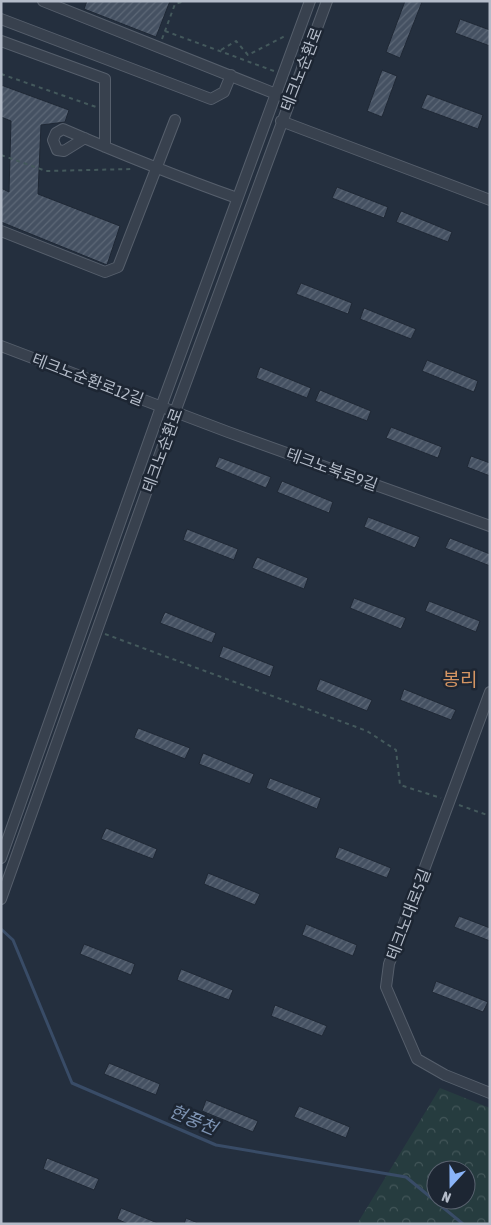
<svg xmlns="http://www.w3.org/2000/svg" width="491" height="1225" font-family="'Asap Condensed','Noto Sans KR',sans-serif">
<style>
.park{fill:url(#park-crowns);fill-rule:evenodd}
.lines{fill:none;stroke-linecap:round;stroke-linejoin:round}
.stream{stroke:#394c67;stroke-width:3}
.building{fill:url(#building-hatch);stroke:#1f2835}
.minor-casing{stroke:#565f6c;stroke-width:12}
.path{stroke:#44595c;stroke-width:2;stroke-dasharray:4 4;stroke-linecap:butt}
.minor{stroke:#38414e;stroke-width:10}
.labels{text-anchor:middle;stroke-width:5;stroke-linejoin:round;paint-order:stroke}
.street-label{font-size:16px;fill:#b4bcc9;stroke:#1d2633}
.water-label{font-size:18px;font-style:italic;fill:#7c92b1;stroke:#1d2633}
.quarter-label{font-size:19px;fill:#d59563;stroke:#1d2633}
</style>
<defs>
<pattern id="park-crowns" width="20" height="18" patternUnits="userSpaceOnUse" patternTransform="scale(1.25)"><rect width="20" height="18" fill="#263c3f"/><path d="M2 6a3 3 0 1 1 6 0M12 15a3 3 0 1 1 6 0" fill="none" stroke="#435659"/></pattern>
<pattern id="building-hatch" width="6" height="6" patternUnits="userSpaceOnUse" patternTransform="scale(1.25)"><rect width="6" height="6" fill="#455162"/><path d="M-1 1l2-2M0 6l6-6M5 7l2-2" fill="none" stroke="#5d6877"/></pattern>
</defs>
<rect width="100%" height="100%" fill="#242f3e"/>
<!-- park -->
<path class="park" d="M440 1088 490 1108V1224H357ZM436 1170H466V1200H436Z"/>
<g class="lines">
<!-- stream -->
<path class="stream" d="M1 929 13 940 72 1083 216 1145 406 1177 463 1224"/>
</g>
<!-- building -->
<path class="building" d="M87 1H170L156 37 84 9Z
M405 1 422 2 400 58 386 52Z
M460 19 490 30V46L455 33Z
M382 70 397 76 382 117 367 111Z
M1 85 69 110 65 122 41 125 38 194 120 226 107 265 1 222V188L9 192 11 121 1 117Z
M427 94 483 115 478 129 421 108Z
M337 187 388 207 384 218 332 198Z
M401 211 452 232 448 242 396 222Z
M301 283 352 303 348 314 296 294Z
M364 308 416 329 411 339 360 319Z
M427 360 478 381 474 392 422 371Z
M260 367 311 388 307 398 256 378Z
M320 390 371 411 367 421 315 401Z
M391 427 442 447 438 458 386 438Z
M471 456 490 463V476L467 467Z
M219 457 271 477 266 488 215 467Z
M282 481 333 502 329 513 277 492Z
M368 517 420 537 415 548 364 527Z
M187 529 238 549 234 560 183 540Z
M450 538 490 554V566L445 548Z
M257 557 308 578 304 589 252 568Z
M354 598 406 618 401 629 350 608Z
M429 601 480 621 476 632 425 611Z
M165 612 216 633 212 643 160 623Z
M223 646 274 666 270 677 219 657Z
M320 679 372 700 367 711 316 690Z
M404 689 456 710 451 720 400 700Z
M138 728 190 748 185 759 134 738Z
M203 753 254 774 250 784 199 764Z
M270 778 321 798 317 809 266 788Z
M106 828 157 849 153 859 101 839Z
M339 847 391 868 387 878 335 858Z
M208 873 260 894 255 905 204 884Z
M459 916 490 928V941L454 927Z
M306 924 357 945 353 956 302 935Z
M84 944 135 964 131 975 80 954Z
M181 969 233 990 229 1000 177 980Z
M436 981 488 1002 483 1012 432 992Z
M275 1005 327 1026 322 1036 271 1016Z
M109 1063 160 1084 156 1095 104 1074Z
M206 1100 258 1121 253 1132 202 1111Z
M299 1106 350 1127 346 1138 294 1117Z
M47 1158 99 1179 94 1190 43 1169Z
M121 1208 160 1224H128L117 1219Z
M186 1218 200 1224H184Z"/>
<g class="lines">
<!-- minor casing -->
<g class="minor-casing">
<path id="minor" d="M43 1 276 94
M1 19 211 99 224 92 231 75
M1 41 105 79V147
M281 121 490 200
M85 138 64 151 57 150 53 140 56 133 63 129C121 154 178 177 237 198
M1 231 105 272 118 267 175 120
M1 346 228 432 490 526
M490 692 389 964 386 987 417 1059 445 1075 490 1093
M1 858 161 407 310 1
M1 899 175 412 327 1"/>
</g>
<!-- path -->
<path class="path" d="M165 31 274 71
M162 39 175 4 185 1
M221 50 236 41 248 55 287 35
M1 74 96 107
M1 155 46 171 133 169
M105 634 367 731 396 750 400 785 441 798
M459 805 490 816"/>
<!-- minor -->
<use href="#minor" class="minor"/>
</g>
<g class="labels">
<!-- street labels -->
<g class="street-label">
<text transform="translate(301 69) rotate(-69)" y="6">테크노순환로</text>
<text transform="translate(88 379) rotate(21)" y="6">테크노순환로12길</text>
<text transform="translate(162 450) rotate(-70)" y="6">테크노순환로</text>
<text transform="translate(332 469) rotate(20)" y="6">테크노북로9길</text>
<text transform="translate(408 914) rotate(-69)" y="6">테크노대로5길</text>
</g>
<!-- water labels -->
<g class="water-label">
<text transform="translate(193 1120) rotate(23)" y="6">현풍천</text>
</g>
<!-- quarter labels -->
<g class="quarter-label">
<text x="460" y="686">봉리</text>
</g>
</g>
<!-- border -->
<rect width="491" height="1225" fill="none" stroke="#b4bcc9" stroke-width="5"/>
<!-- north arrow -->
<g transform="translate(451 1185) rotate(201)"><circle r="24" fill="#1d2633" stroke="#59626f"/>
<path d="M0-4L9 19L0 12L-9 19Z" fill="#8ab4f8"/>
<text y="-8" font-size="14" font-weight="bold" text-anchor="middle" fill="#b4bcc9">N</text>
</g>
</svg>
